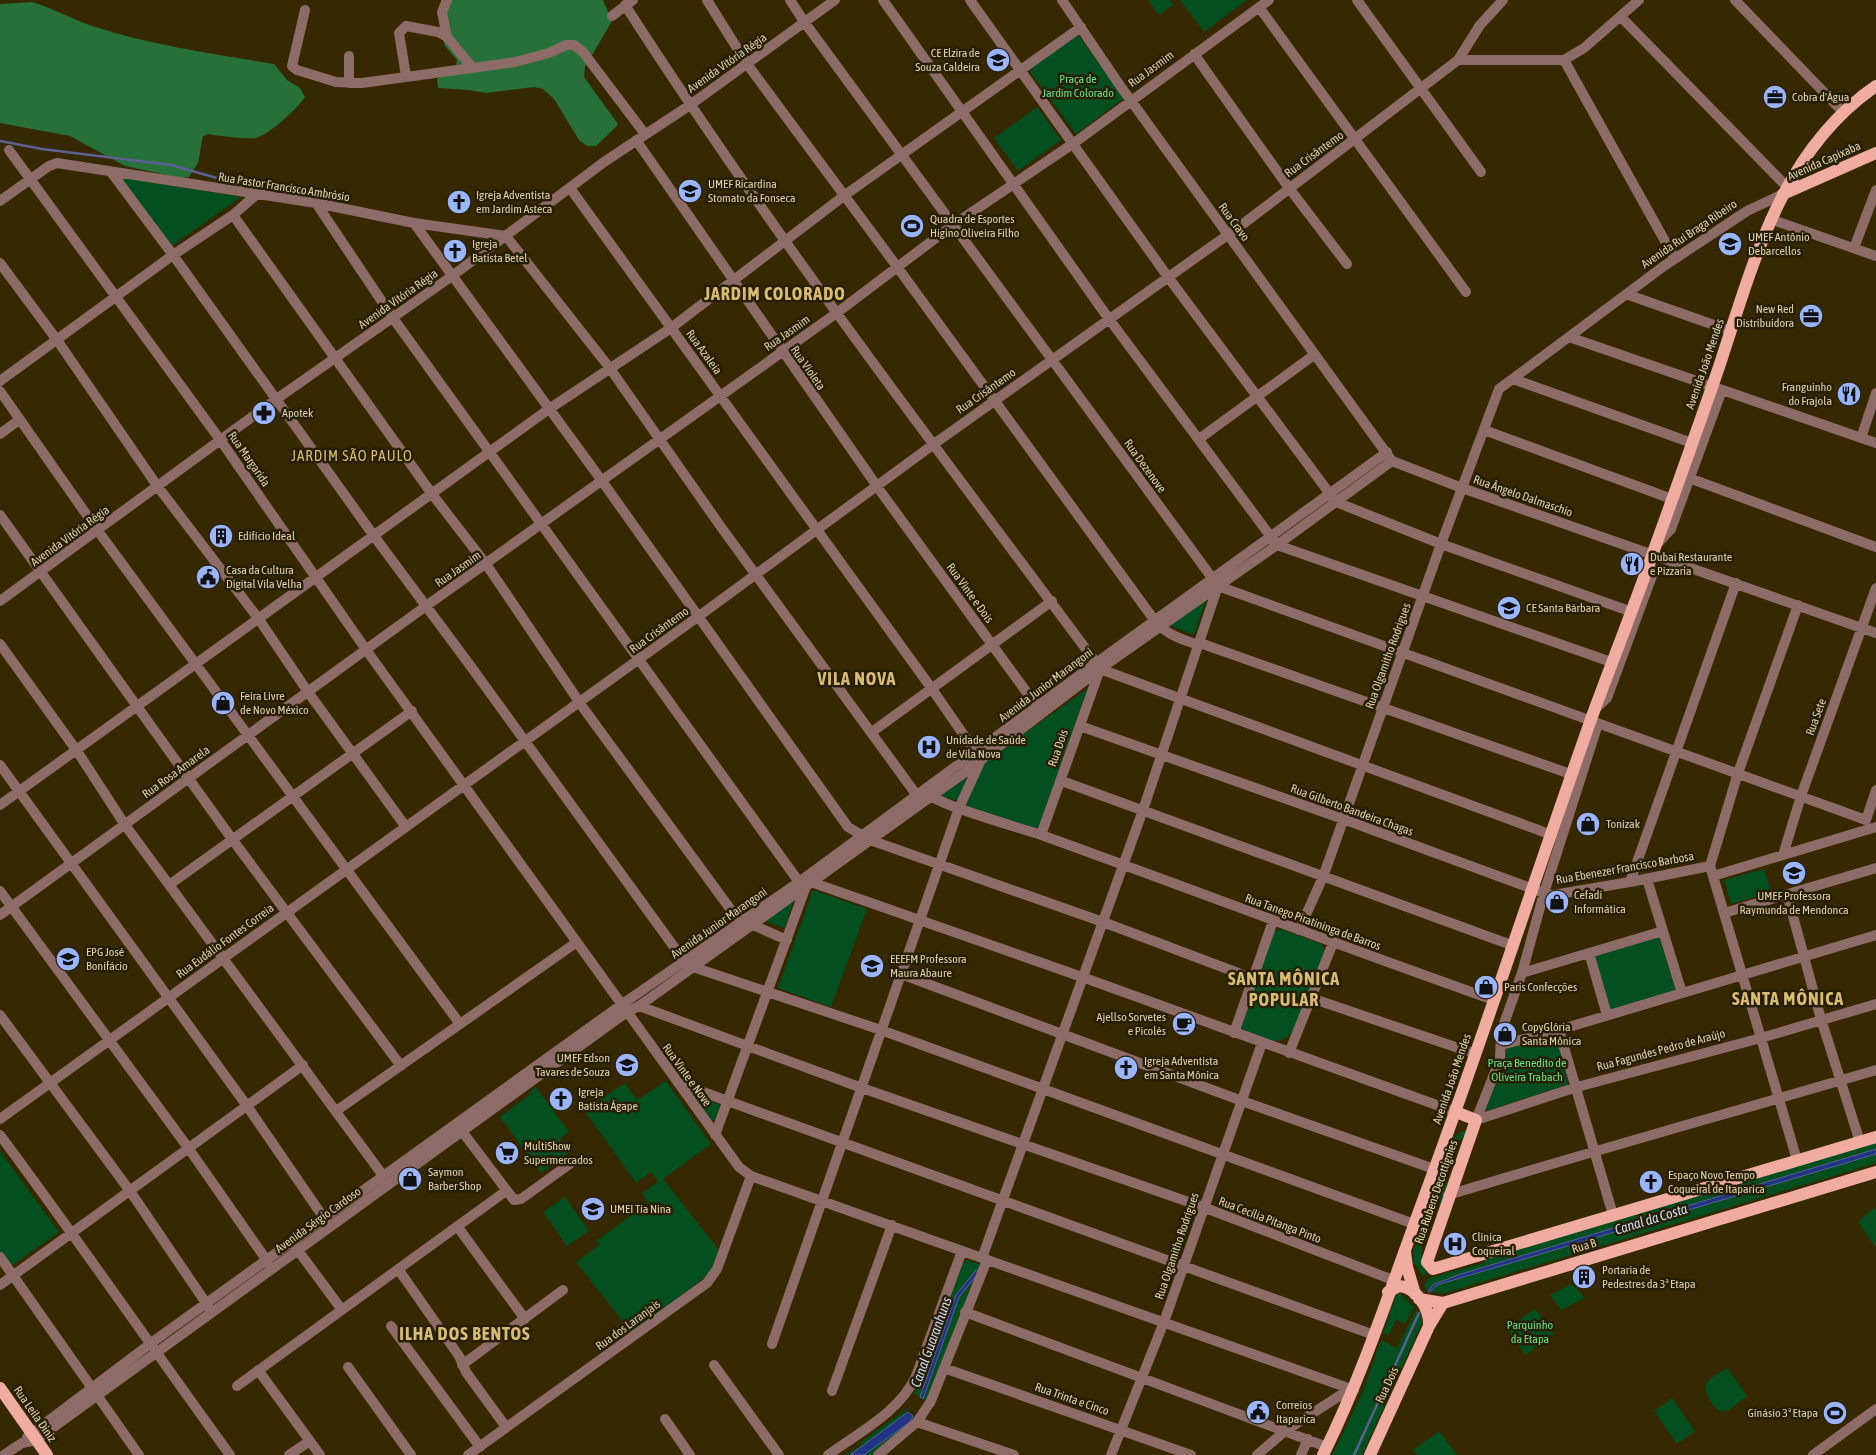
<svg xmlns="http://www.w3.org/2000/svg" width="1876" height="1455" font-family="'Asap Condensed',sans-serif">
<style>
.green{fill:#044f1f}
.forest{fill:#277039}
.water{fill:#213385;stroke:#5a6291}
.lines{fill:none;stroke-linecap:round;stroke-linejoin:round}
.stream{stroke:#5a6291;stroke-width:2.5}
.minor{stroke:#8d6b66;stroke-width:10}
.major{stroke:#f1aca1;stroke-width:12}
.labels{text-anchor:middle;stroke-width:5;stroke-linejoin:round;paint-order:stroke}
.poi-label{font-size:12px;fill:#ded0ad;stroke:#281f08;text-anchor:start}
.street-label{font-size:12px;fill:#ded0ad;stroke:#281f08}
.park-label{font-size:12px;fill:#68e184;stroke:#281f08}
.water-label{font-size:14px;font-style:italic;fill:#d2dbf3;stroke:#281f08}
.quarter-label{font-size:15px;letter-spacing:1px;fill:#d9bc73;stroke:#281f08}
.district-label{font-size:18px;font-weight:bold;letter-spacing:1px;fill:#d9bc73;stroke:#281f08}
</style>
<rect width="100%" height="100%" fill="#362800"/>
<!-- green -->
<path class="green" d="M1148 0H1170L1173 5 1159 15Z
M1180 0H1247L1204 32Z
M1079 36 1124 98 1076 134 1030 72 1033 67 1075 37Z
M1037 107 1061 140 1018 171 994 138Z
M118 177 241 197 169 248Z
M1206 600 1194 635 1169 625Z
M1087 689 1039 826 1034 829 968 806 966 801 983 765 990 758Z
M965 778 966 782 957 800 941 796Z
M1764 869 1771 892 1731 904 1724 880Z
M813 890 867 909 831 1007 778 988Z
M794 898 785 928 762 920Z
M1280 929 1321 944 1325 950 1294 1030C1280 1050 1261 1037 1243 1030L1241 1025 1273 933Z
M1659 937 1676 990 1610 1010 1594 956Z
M1556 1035 1568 1084 1483 1112 1507 1048Z
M666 1081 711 1144 663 1179 719 1250 710 1271 701 1280 632 1333 576 1262 599 1245 596 1241 648 1203 642 1193 658 1182 651 1172 636 1183 584 1110 625 1083 637 1100Z
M535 1086 569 1132 560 1139 567 1150 569 1149 572 1151 541 1173 500 1117 529 1095Z
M696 1095 720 1105 715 1120H711L695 1097Z
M1466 1131 1464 1138H1461L1445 1181 1448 1183 1441 1203 1438 1202C1431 1221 1411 1257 1428 1273L1423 1276 1414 1263V1248L1454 1138 1460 1132Z
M1876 1142V1149L1461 1274 1434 1284 1428 1291 1424 1286 1429 1278 1484 1263 1486 1258Z
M0 1151 59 1232 10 1267 0 1253Z
M1876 1154V1163L1445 1293 1430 1292 1437 1285Z
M565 1197 589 1231 567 1246 543 1212Z
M1876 1207V1248L1859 1223 1861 1218Z
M967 1260 979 1264 980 1271 976 1270 956 1295 920 1397 914 1393 963 1263Z
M974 1278 927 1401 923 1399 959 1297Z
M1572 1284 1585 1298 1561 1310 1550 1295Z
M1400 1293 1414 1307 1405 1324 1396 1319 1389 1335 1383 1333 1396 1296Z
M1535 1309 1554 1334 1525 1355 1507 1329Z
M1416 1310 1422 1317V1323L1362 1455H1332L1362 1394 1381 1340 1397 1348Z
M1725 1369H1728L1747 1396 1729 1410 1723 1412C1717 1410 1714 1407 1711 1402 1698 1383 1710 1379 1725 1369Z
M1672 1398 1695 1431 1677 1444 1654 1411Z
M911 1406C904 1418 857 1455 843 1455L862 1445 861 1442Z
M913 1416 915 1419 874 1455H865L910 1422Z
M1439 1431 1457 1455H1417L1413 1450Z"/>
<!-- forest -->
<path class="forest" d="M451 0H603L612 21 585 67 584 77 618 124 616 127 596 146H587L579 140 554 99 543 89 534 87 486 93 469 90 438 88 437 79 456 66 457 60 445 46 440 30Z
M32 2C55 9 75 21 99 28 155 46 216 54 274 64L287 80 300 88 305 97C299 107 267 137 255 138 240 139 222 136 208 134L203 136 198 163 189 177 181 178 125 166 70 136 0 123V4Z"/>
<!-- water -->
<path class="water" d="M1876 1149V1154L1437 1285 1430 1292 1428 1291 1434 1284 1461 1274Z
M976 1270 980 1271 959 1297 923 1399 920 1397 956 1295Z
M908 1412 913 1416 910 1422 864 1455H850Z"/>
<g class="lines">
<!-- stream -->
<path class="stream" d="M0 141 42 149 171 165 217 178
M1354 1455 1419 1313"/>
<!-- minor -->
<path class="minor" d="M447 0 442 12 447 37
M707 0 747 64 898 268 1155 621C1165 634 1183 640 1199 645
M790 0 805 23 1218 586 1866 820
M883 0 1109 319 1277 545 1614 663
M970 0 1168 277 1336 502 1441 544 1632 612
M1062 0 1121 87 1392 461 1462 488 1876 633
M1357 0 1481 172
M1735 0 1843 112
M625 5C772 234 938 450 1100 668
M1259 7 1466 292
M305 10 292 66 297 70 336 82 362 83 515 62 549 53 566 45H574L583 52 645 134
M612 16 633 0
M1621 17 1791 191
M1194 54 1289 188 1347 264
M349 56V83
M1458 60H1564L1584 48 1639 0
M1564 60 1675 259
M406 76 399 33 406 26 438 32 447 37 471 66
M636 140 881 492 1041 712
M9 150 221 441 367 651 739 1167 751 1176 1354 1390
M111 172 173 255 374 536 472 668 685 962 693 967 881 1030 1414 1224
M570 188 932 689 981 760 959 808 772 1344
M0 201 49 166 57 163 316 203 414 223 506 236
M316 203 393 318 799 882
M233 215 432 494 486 564 584 709 731 910 744 921 787 940
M1770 219 1876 256
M414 223 602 481 848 827 870 840 1103 922 1254 979
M506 236 609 367 721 527 921 801
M1854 248 1876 190
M0 263 57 340 158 487 258 618 308 692 406 827
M1626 294 1731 331
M1569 337 1876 443
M1513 379 1692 443
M0 381 173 255 233 215 257 194
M0 391 98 531 460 1024
M1484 430 1672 499
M0 434 19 420
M1861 438 1876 393
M1199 439 1314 355
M1681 475 1876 547
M0 515 232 839 401 1066
M1657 544 1671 529 1722 390
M0 601 278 398 452 276 604 162 690 105 835 0
M1200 643 1573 775
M0 644 77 751 125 825 387 1181
M1100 669 1552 835
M1596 708 1607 698 1652 576 1650 563
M1080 726 1343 819 1544 893 1553 895 1630 882 1710 866
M872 732 1052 601
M0 765 247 1106 328 1224
M1062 781 1514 946
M927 793C939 806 1022 828 1044 836 1194 890 1343 947 1494 1000
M0 805 549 409 671 328 845 195 1081 27
M1866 820 1876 790
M1041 835 1100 669
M1783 855 1801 796 1876 588
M1710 866 1797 1160
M1710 866 1738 773 1798 605
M1713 876 1876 827
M1647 879 1682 993
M811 882 1082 977 1456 1112
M1630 882 1736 583
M169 885 412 711
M0 891 189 1149 270 1265
M1787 894 1821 1019 1860 1142
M1724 913 1876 868
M0 915 426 606 838 312 953 225 1074 143 1269 0
M1299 930 1323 877 1441 544 1499 389 1664 266 1747 211 1783 194
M1589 953 1607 1015
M1522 973 1663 931
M901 974 1242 1101 1434 1169
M1311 998 1476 1054
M639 1006 862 1088 1203 1207 1393 1280
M0 1015 130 1191 210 1309
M1559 1030 1613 1215
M1234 1033 1273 921
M1501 1045 1559 1030 1876 935
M1289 1053 1333 943
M678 1083 1374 1335
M336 1111 577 942
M0 1119 699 616 934 444 1243 224 1458 60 1480 25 1503 0
M1476 1120 1577 1087 1761 1038 1876 1004
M1476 1120 1500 1059 1501 1032 1522 973 1544 893 1598 724
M458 1126 514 1200 521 1199 571 1163
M0 1135C79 1241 153 1349 230 1455
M715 1135 806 886
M1448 1195C1590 1152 1733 1112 1876 1070
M457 1226 525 1319
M294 1245 342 1310
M0 1257 139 1455
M982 1258 1143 810 1218 586
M398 1269 459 1356 466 1372 506 1427
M0 1285 303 1065
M965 1312 1327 1447
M391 1326 480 1447
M462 1365 563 1290
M714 1365 779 1455
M348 1367 411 1455
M944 1368 1191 1455
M258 1370 320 1455
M237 1386 506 1191
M832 1391 892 1225
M665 1419 690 1455
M917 1422 1014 1455
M27 1437 158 1338 621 1005 799 882 1096 663 1387 452
M4 1455 22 1443 36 1440 44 1434 627 1012 639 1006 964 773 1100 669 1277 545 1392 461
M289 1455 310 1441
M468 1455 707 1283 717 1269 751 1176
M828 1455C858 1433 900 1412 916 1376L962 1251
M878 1455 917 1422 931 1401 987 1260
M1111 1455 1164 1322 1262 1043
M1257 1455 1285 1431 1350 1389
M1301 1455 1308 1439
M1813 1455 1876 1409"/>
<!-- major -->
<path class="major" d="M1783 194 1876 153
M1456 1112 1476 1120 1427 1262 1433 1269 1876 1137
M1405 1252 1407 1267 1415 1294
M1388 1292 1399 1286C1417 1287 1430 1310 1429 1326
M1419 1299 1443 1303 1876 1172
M0 1388 47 1455
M1323 1455C1366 1368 1395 1275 1429 1184 1487 1027 1538 868 1594 711 1614 657 1635 604 1654 550 1676 489 1698 428 1719 367 1753 264 1781 151 1876 86
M1370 1455 1429 1326 1443 1303"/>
</g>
<!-- icons -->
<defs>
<g id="school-disc" transform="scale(1.25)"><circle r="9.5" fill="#9bb5fd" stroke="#281f08"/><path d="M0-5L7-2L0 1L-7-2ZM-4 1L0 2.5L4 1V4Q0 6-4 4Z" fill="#111"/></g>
<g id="office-disc" transform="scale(1.25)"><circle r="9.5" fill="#9bb5fd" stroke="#281f08"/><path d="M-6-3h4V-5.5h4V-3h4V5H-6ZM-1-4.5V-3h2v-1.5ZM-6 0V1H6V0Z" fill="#111"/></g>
<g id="church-disc" transform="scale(1.25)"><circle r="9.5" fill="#9bb5fd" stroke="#281f08"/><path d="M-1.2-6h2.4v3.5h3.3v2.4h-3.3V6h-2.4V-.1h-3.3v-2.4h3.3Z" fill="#111"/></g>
<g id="stadium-disc" transform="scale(1.25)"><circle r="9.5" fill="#9bb5fd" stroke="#281f08"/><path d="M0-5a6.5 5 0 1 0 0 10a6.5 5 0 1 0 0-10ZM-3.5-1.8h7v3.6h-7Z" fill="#111"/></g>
<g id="restaurant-disc" transform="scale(1.25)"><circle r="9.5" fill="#9bb5fd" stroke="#281f08"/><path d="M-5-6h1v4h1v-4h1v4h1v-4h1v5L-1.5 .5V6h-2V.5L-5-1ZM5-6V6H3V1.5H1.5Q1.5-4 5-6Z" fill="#111"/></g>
<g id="pharmacy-disc" transform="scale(1.25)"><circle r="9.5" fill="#9bb5fd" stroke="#281f08"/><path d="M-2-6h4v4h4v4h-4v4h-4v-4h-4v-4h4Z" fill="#111"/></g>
<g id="building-disc" transform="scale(1.25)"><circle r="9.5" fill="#9bb5fd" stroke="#281f08"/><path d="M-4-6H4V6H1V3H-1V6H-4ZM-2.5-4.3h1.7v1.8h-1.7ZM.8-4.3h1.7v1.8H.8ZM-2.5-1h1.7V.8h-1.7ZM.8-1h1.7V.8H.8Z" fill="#111"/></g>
<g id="civic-disc" transform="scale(1.25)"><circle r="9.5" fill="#9bb5fd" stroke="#281f08"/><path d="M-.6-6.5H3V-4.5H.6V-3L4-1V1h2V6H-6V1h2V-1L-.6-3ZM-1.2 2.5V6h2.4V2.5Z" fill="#111"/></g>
<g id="shop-disc" transform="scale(1.25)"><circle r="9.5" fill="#9bb5fd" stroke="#281f08"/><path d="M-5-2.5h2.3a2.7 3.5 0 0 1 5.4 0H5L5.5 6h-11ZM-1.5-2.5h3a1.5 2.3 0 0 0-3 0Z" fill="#111"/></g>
<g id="hospital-disc" transform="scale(1.25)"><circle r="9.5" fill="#9bb5fd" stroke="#281f08"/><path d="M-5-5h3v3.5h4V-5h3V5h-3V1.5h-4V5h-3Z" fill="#111"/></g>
<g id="cafe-disc" transform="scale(1.25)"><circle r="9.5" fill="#9bb5fd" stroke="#281f08"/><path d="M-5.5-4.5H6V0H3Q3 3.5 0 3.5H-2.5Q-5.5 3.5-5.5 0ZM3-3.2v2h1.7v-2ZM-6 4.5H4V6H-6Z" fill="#111"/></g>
<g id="supermarket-disc" transform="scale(1.25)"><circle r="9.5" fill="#9bb5fd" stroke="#281f08"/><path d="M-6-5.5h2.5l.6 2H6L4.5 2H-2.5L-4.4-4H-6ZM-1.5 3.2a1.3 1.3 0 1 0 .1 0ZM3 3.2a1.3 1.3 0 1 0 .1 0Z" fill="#111"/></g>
</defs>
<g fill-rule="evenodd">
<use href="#school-disc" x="998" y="60"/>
<use href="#office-disc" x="1775" y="97"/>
<use href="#school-disc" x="690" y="191"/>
<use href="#church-disc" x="459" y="202"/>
<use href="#stadium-disc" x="912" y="226"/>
<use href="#school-disc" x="1730" y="244"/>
<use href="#church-disc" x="455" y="251"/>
<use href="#office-disc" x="1811" y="316"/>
<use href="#restaurant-disc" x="1849" y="394"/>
<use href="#pharmacy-disc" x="264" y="413"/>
<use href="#building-disc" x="221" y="536"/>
<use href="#restaurant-disc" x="1632" y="564"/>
<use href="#civic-disc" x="208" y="577"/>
<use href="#school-disc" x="1509" y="608"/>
<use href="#shop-disc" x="223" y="703"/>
<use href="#hospital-disc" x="929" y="747"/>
<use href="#shop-disc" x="1588" y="824"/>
<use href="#school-disc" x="1794" y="873"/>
<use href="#shop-disc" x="1557" y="902"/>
<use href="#school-disc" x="68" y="959"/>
<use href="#school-disc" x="872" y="966"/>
<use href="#shop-disc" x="1486" y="987"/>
<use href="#cafe-disc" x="1184" y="1024"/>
<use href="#shop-disc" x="1505" y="1034"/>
<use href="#school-disc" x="627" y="1065"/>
<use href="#church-disc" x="1126" y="1068"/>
<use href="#church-disc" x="561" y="1099"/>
<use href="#supermarket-disc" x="507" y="1153"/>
<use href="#shop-disc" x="410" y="1179"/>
<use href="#church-disc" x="1651" y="1182"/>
<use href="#school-disc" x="593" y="1209"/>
<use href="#hospital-disc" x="1455" y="1244"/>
<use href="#building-disc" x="1584" y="1277"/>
<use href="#civic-disc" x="1258" y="1412"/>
<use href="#stadium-disc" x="1835" y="1413"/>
</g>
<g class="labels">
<!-- poi labels -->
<g class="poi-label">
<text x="980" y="57" text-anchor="end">CE Elzira de<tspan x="980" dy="14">Souza Caldeira</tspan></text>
<text x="1792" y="101">Cobra d'Água</text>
<text x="708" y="188">UMEF Ricardina<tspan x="708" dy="14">Stomato da Fonseca</tspan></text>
<text x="476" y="199">Igreja Adventista<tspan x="476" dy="14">em Jardim Asteca</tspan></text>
<text x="930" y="223">Quadra de Esportes<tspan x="930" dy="14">Higino Oliveira Filho</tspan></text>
<text x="1748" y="241">UMEF Antônio<tspan x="1748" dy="14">Debarcellos</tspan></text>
<text x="472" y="248">Igreja<tspan x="472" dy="14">Batista Betel</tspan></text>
<text x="1794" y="313" text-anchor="end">New Red<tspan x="1794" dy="14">Distribuidora</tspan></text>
<text x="1832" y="391" text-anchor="end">Franguinho<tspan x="1832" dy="14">do Frajola</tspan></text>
<text x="282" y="417">Apotek</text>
<text x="238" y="540">Edifício Ideal</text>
<text x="1650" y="561">Dubai Restaurante<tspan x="1650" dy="14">e Pizzaria</tspan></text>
<text x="226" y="574">Casa da Cultura<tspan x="226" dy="14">Digital Vila Velha</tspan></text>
<text x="1526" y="612">CE Santa Bárbara</text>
<text x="240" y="700">Feira Livre<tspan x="240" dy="14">de Novo México</tspan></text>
<text x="946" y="744">Unidade de Saúde<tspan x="946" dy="14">de Vila Nova</tspan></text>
<text x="1606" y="828">Tonizak</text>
<text x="1574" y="899">Cefadi<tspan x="1574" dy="14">Informática</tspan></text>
<text x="1794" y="900" text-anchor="middle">UMEF Professora<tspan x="1794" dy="14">Raymunda de Mendonca</tspan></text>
<text x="86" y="956">EPG José<tspan x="86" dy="14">Bonifácio</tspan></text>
<text x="890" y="963">EEEFM Professora<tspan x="890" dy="14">Maura Abaure</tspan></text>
<text x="1504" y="991">Paris Confecções</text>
<text x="1166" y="1021" text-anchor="end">Ajellso Sorvetes<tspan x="1166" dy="14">e Picolés</tspan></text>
<text x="1522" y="1031">CopyGlória<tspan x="1522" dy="14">Santa Mônica</tspan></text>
<text x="610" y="1062" text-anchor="end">UMEF Edson<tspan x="610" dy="14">Tavares de Souza</tspan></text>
<text x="1144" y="1065">Igreja Adventista<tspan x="1144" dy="14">em Santa Mônica</tspan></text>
<text x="578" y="1096">Igreja<tspan x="578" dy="14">Batista Ágape</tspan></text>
<text x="524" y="1150">MultiShow<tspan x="524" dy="14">Supermercados</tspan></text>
<text x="428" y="1176">Saymon<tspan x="428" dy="14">Barber Shop</tspan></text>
<text x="1668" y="1179">Espaço Novo Tempo<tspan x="1668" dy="14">Coqueiral de Itaparica</tspan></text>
<text x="610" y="1213">UMEI Tia Nina</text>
<text x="1472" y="1241">Clinica<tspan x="1472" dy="14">Coqueiral</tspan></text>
<text x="1602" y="1274">Portaria de<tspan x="1602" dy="14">Pedestres da 3ª Etapa</tspan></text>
<text x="1276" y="1409">Correios<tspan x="1276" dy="14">Itaparica</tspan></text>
<text x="1818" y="1417" text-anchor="end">Ginásio 3ª Etapa</text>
</g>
<!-- street labels -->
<g class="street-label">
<text transform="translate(727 63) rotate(-35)" y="4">Avenida Vitória Régia</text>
<text transform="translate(1151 69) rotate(-36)" y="4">Rua Jasmim</text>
<text transform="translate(1314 154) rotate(-36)" y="4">Rua Crisântemo</text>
<text transform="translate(1824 161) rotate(-24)" y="4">Avenida Capixaba</text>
<text transform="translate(284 187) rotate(9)" y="4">Rua Pastor Francisco Ambrósio</text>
<text transform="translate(1234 222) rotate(54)" y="4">Rua Cravo</text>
<text transform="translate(1689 234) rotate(-34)" y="4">Avenida Rui Braga Ribeiro</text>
<text transform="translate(398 299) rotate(-35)" y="4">Avenida Vitória Régia</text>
<text transform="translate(787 333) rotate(-35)" y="4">Rua Jasmim</text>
<text transform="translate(704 352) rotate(54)" y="4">Rua Azaleia</text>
<text transform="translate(1705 364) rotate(-71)" y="4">Avenida João Mendes</text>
<text transform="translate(808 368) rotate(55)" y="4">Rua Violeta</text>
<text transform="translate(986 391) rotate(-35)" y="4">Rua Crisântemo</text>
<text transform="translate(249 459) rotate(55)" y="4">Rua Margarida</text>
<text transform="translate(1145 466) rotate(54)" y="4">Rua Dezenove</text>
<text transform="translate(1523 496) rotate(19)" y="4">Rua Ângelo Dalmaschio</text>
<text transform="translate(70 536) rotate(-36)" y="4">Avenida Vitória Régia</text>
<text transform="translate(458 569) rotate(-35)" y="4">Rua Jasmim</text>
<text transform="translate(970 593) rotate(54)" y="4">Rua Vinte e Dois</text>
<text transform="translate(659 630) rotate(-36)" y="4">Rua Crisântemo</text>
<text transform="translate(1388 656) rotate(-70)" y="4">Rua Olgamitho Rodrigues</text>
<text transform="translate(1046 685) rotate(-37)" y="4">Avenida Junior Marangoni</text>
<text transform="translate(1816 717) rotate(-70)" y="4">Rua Sete</text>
<text transform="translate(1058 748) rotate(-71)" y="4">Rua Dois</text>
<text transform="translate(176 772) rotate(-36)" y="4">Rua Rosa Amarela</text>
<text transform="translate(1352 810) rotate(20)" y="4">Rua Gilberto Bandeira Chagas</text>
<text transform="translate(1625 868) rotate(-10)" y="4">Rua Ebenezer Francisco Barbosa</text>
<text transform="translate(1313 922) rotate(20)" y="4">Rua Tanego Piratininga de Barros</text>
<text transform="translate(719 923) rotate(-35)" y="4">Avenida Junior Marangoni</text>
<text transform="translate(225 941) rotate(-36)" y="4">Rua Eudálio Fontes Correia</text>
<text transform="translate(1661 1050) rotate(-15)" y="4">Rua Fagundes Pedro de Araújo</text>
<text transform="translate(687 1075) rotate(54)" y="4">Rua Vinte e Nove</text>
<text transform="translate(1452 1079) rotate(-71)" y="4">Avenida João Mendes</text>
<text transform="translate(1436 1192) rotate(-71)" y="4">Rua Rubens Decottignies</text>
<text transform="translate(318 1220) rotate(-36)" y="4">Avenida Sérgio Cardoso</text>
<text transform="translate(1270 1220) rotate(21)" y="4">Rua Cecília Pitanga Pinto</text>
<text transform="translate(1177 1246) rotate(-71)" y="4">Rua Olgamitho Rodrigues</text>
<text transform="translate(1584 1246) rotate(-17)" y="4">Rua B</text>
<text transform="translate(628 1325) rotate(-36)" y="4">Rua dos Laranjais</text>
<text transform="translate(1387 1385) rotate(-65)" y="4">Rua Dois</text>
<text transform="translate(1072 1399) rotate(19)" y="4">Rua Trinta e Cinco</text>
<text transform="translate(35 1414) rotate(55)" y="4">Rua Leila Diniz</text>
</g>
<!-- park labels -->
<g class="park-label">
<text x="1078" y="83">Praça de<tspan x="1078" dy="14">Jardim Colorado</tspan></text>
<text x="1527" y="1067">Praça Benedito de<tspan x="1527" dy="14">Oliveira Trabach</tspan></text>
<text x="1530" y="1329">Parquinho<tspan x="1530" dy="14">da Etapa</tspan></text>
</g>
<!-- water labels -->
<g class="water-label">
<text transform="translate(1651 1219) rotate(-17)" y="5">Canal da Costa</text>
<text transform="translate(931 1342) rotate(-70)" y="5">Canal Guaranhuns</text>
</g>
<!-- quarter labels -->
<g class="quarter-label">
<text x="352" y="461">JARDIM SÃO PAULO</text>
</g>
<!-- district labels -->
<g class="district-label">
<text x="775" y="300">JARDIM COLORADO</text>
<text x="857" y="685">VILA NOVA</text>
<text x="1284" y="985">SANTA MÔNICA<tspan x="1284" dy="21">POPULAR</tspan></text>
<text x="1788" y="1005">SANTA MÔNICA</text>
<text x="465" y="1340">ILHA DOS BENTOS</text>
</g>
</g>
</svg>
